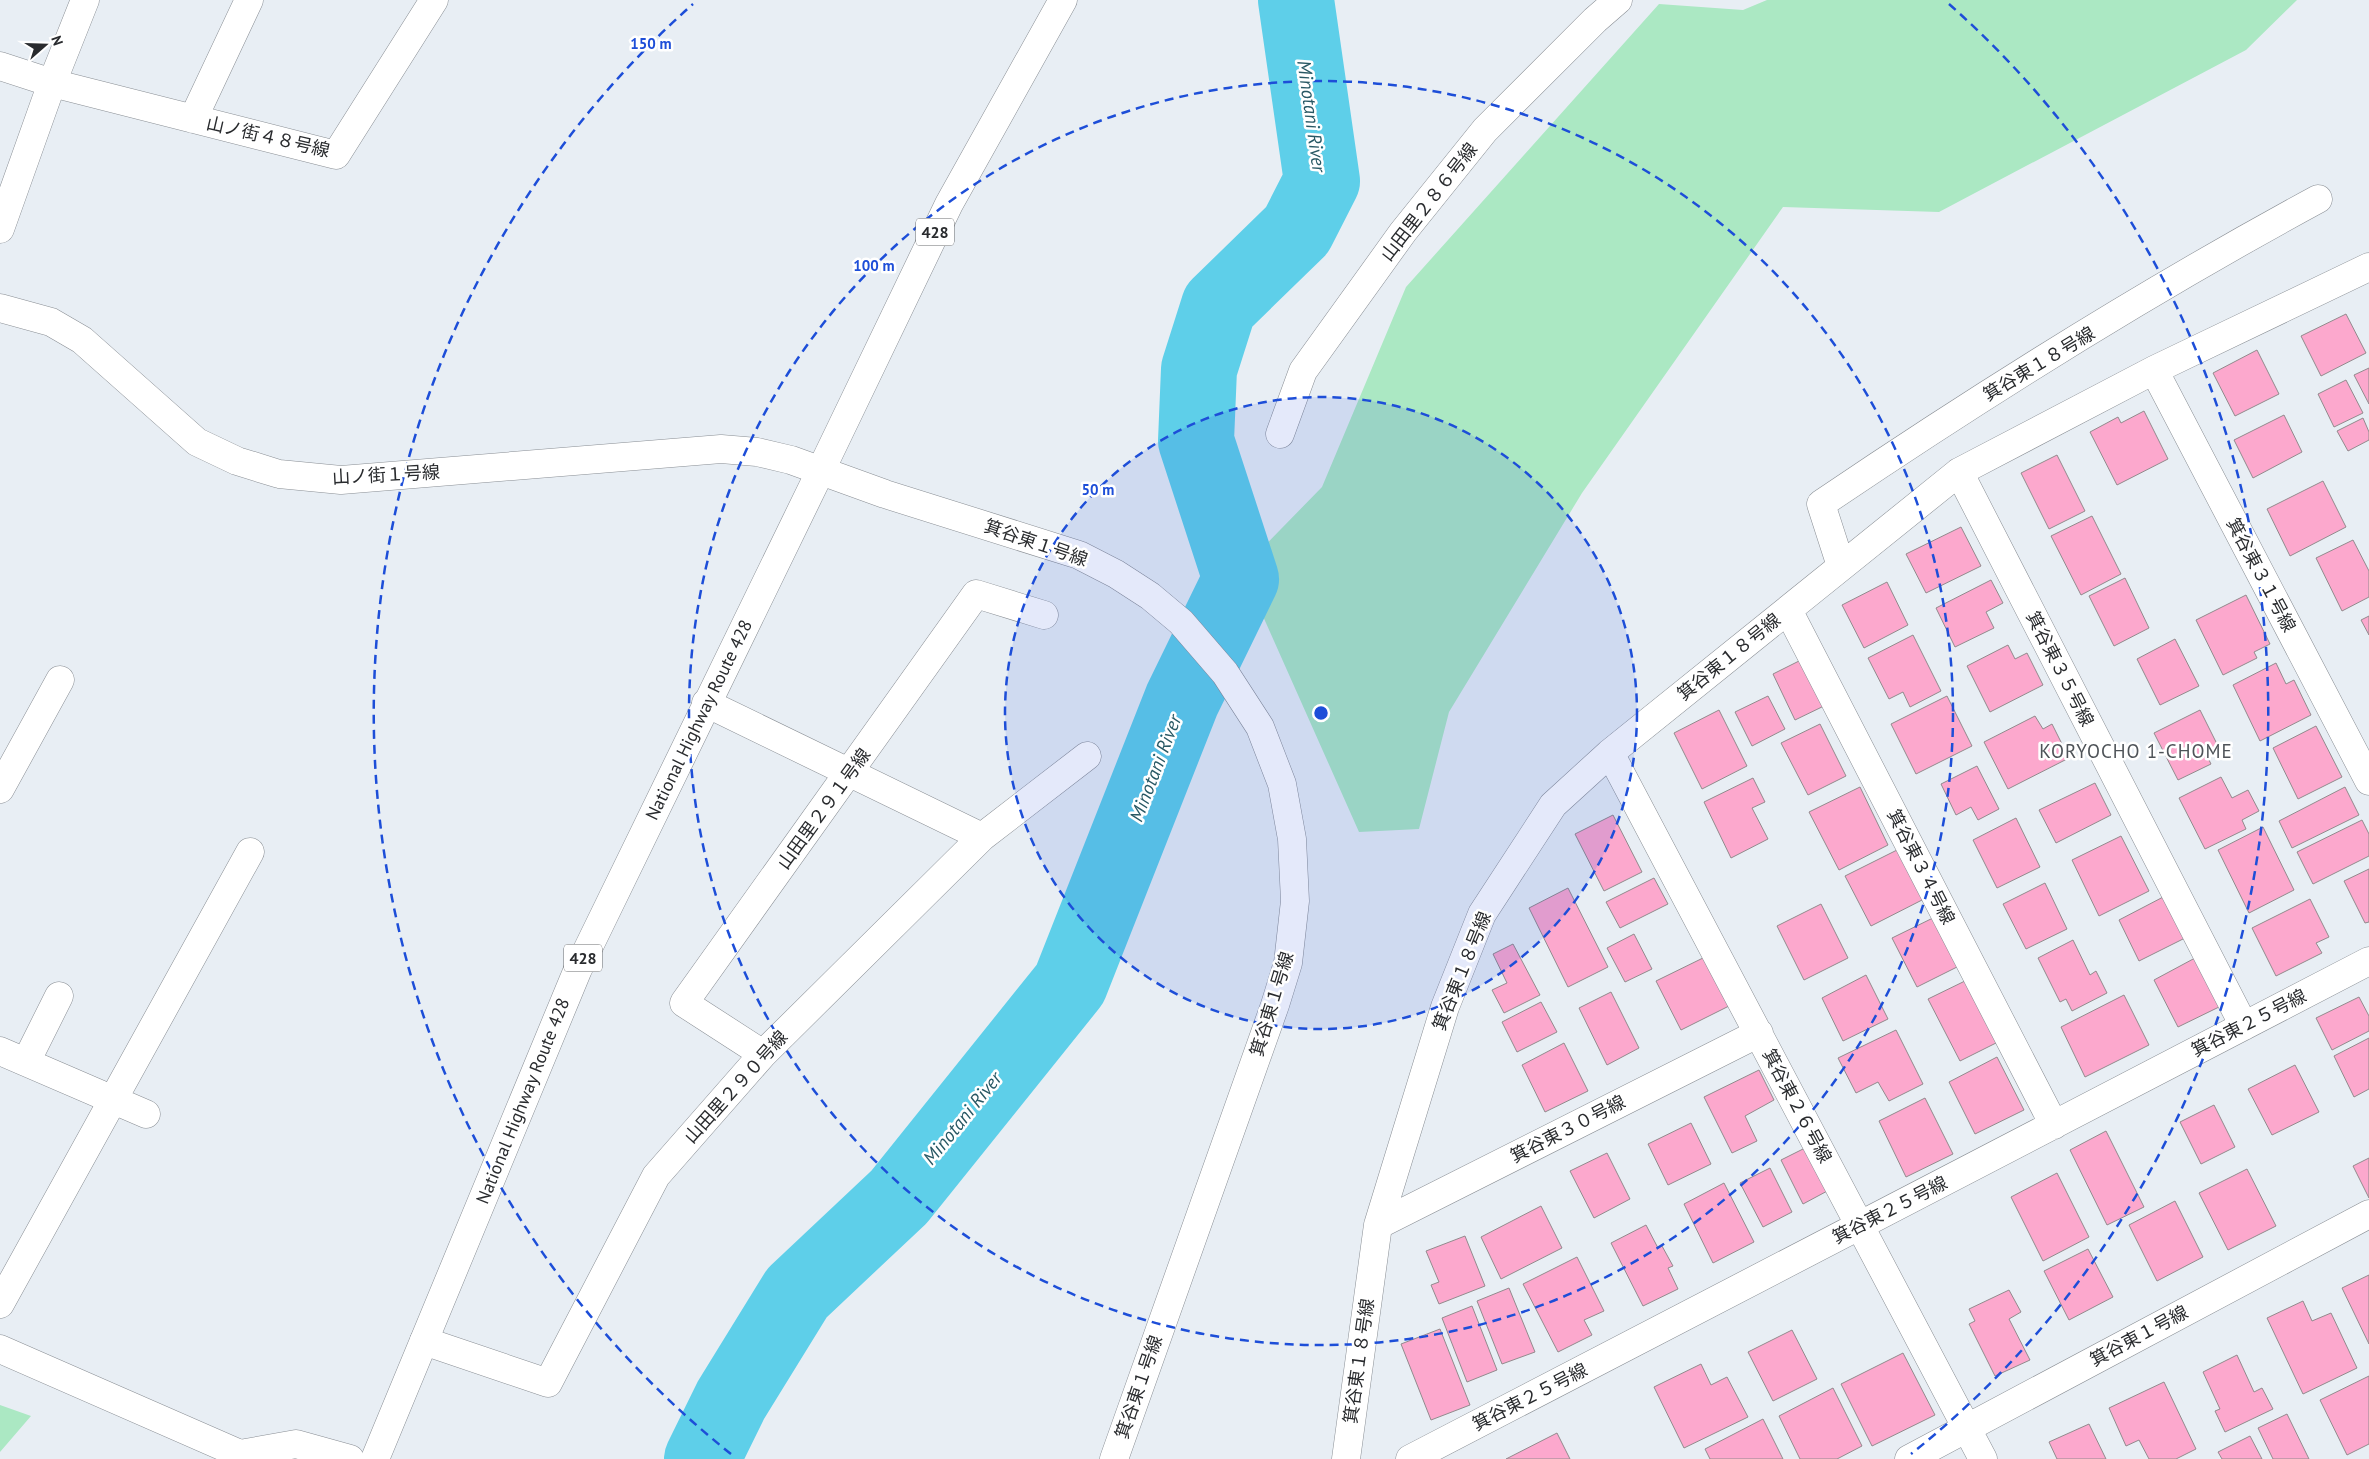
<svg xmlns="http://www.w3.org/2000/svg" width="2369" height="1459" font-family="'PT Sans','Noto Sans JP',sans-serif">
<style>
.green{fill:#abe8c3}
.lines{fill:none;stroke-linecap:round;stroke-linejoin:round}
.river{stroke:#5ecfe9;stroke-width:76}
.building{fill:#fca8cd;stroke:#928a8d}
.minor-casing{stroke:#898e94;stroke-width:29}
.tertiary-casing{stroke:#898e94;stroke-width:29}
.trunk-casing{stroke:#898e94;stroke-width:29}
.minor{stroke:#fff;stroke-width:28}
.tertiary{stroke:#fff;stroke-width:28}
.trunk{stroke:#fff;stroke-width:28}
.ring{fill:none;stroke:#1d4ed8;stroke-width:2.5;stroke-dasharray:9 6}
.labels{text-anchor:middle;stroke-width:5;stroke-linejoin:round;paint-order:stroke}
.shield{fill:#fff;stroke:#696b6d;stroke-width:1}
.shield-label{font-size:16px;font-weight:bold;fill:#292b2e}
.street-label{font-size:18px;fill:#292b2e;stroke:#fff}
.water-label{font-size:19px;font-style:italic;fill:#285864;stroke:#fff}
.neighbourhood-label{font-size:19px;letter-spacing:1px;fill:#4e5358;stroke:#fff}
.centre{fill:#1d4ed8;stroke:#fff;stroke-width:2.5}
.ring-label{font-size:15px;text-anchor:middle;font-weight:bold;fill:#1d4ed8;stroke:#fff;stroke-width:5;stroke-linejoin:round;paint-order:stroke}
</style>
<rect width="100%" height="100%" fill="#e8eef4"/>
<!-- green -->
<path class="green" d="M1767 0H2297L2246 50 1939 212 1783 207 1582 493 1449 712 1419 829 1359 832 1242 569 1322 487 1406 287 1659 4 1743 10Z
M0 1405 31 1416 0 1452Z"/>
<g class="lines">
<!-- river -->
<path class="river" d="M702 1459 731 1400 797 1293 899 1197 1070 984 1182 700 1241 579 1196 441 1199 369 1219 306 1297 230 1322 181 1296 0"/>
</g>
<!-- building -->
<path class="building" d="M2346 314 2366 353 2321 376 2301 336Z
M2257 350 2279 394 2235 416 2213 373Z
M2369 368V404L2354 375Z
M2346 380 2363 413 2334 427 2318 394Z
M2144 411 2168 459 2117 485 2090 432 2118 417 2121 423Z
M2284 415 2302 452 2253 478 2234 440Z
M2363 418 2369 432V440L2348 451 2337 431Z
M2057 455 2085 511 2049 529 2021 473Z
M2323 481 2346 527 2290 556 2267 509Z
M2092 516 2121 574 2081 595 2051 536Z
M1961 527 1981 566 1926 593 1906 554Z
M2353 540 2369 571V597L2342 611 2316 558Z
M2125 578 2149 628 2114 646 2089 596Z
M1991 580 2003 603 1986 612 1994 628 1955 647 1936 608Z
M1887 582 1908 625 1864 648 1842 605Z
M2246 595 2270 644 2254 652 2257 658 2223 675 2196 620Z
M2369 616V635L2361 620Z
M1913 635 1941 691 1910 707 1903 692 1889 699 1868 658Z
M2175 639 2199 686 2160 705 2137 659Z
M2008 645 2015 659 2027 653 2043 685 1990 712 1967 666Z
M1803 659 1826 705 1795 720 1773 674Z
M2276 663 2286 684 2294 680 2311 715 2260 741 2233 685Z
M1768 696 1785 729 1752 746 1735 712Z
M1947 696 1972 746 1916 774 1891 724Z
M1719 710 1747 766 1702 789 1674 733Z
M2200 710 2221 752 2208 758 2211 764 2178 780 2154 733Z
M2035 716 2043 729 2052 724 2069 758 2008 789 1984 742Z
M1820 724 1846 776 1808 795 1781 743Z
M2316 726 2342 777 2298 799 2273 748Z
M1977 766 1999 809 1978 820 1971 807 1956 815 1941 784Z
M2221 777 2232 798 2248 790 2259 811 2242 820 2246 829 2205 849 2179 798Z
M1753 778 1765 802 1752 808 1768 839 1731 858 1704 802Z
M2095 783 2111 815 2056 843 2039 810Z
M1860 787 1888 845 1839 870 1809 812Z
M2345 787 2359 815 2292 848 2279 821Z
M1613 815 1642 872 1604 891 1575 834Z
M2016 818 2040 867 1997 888 1973 840Z
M2362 820 2369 834V856L2313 884 2297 852Z
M2263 827 2294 890 2249 913 2218 850Z
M2121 836 2149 891 2099 916 2072 860Z
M1899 849 1924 899 1871 926 1845 876Z
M2369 869V922L2365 923 2344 881Z
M1654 878 1668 904 1620 928 1606 902Z
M2045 883 2067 929 2026 949 2003 904Z
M1568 888 1608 967 1568 987 1529 908Z
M2167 895 2187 937 2139 961 2119 920Z
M2310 899 2329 937 2316 943 2322 953 2276 976 2252 928Z
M1821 904 1848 958 1804 980 1777 926Z
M1937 916 1961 965 1917 987 1892 938Z
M1634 934 1652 969 1625 982 1607 948Z
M2073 940 2090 975 2096 971 2107 993 2072 1011 2066 999 2060 1002 2038 958Z
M1513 944 1540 995 1504 1013 1492 990 1507 983 1493 954Z
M1705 957 1729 1006 1681 1030 1656 981Z
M2195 958 2219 1007 2178 1027 2154 980Z
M1866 975 1888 1019 1843 1041 1822 998Z
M1967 980 1998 1042 1960 1061 1928 999Z
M1611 992 1639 1048 1607 1065 1579 1008Z
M2124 995 2149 1045 2085 1077 2061 1027Z
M2359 997 2369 1016V1031L2332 1050 2316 1018Z
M1541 1002 1557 1032 1517 1052 1502 1022Z
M1896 1030 1923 1084 1889 1101 1878 1082 1856 1093 1838 1058Z
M2369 1038V1089L2354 1097 2334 1056Z
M1564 1043 1588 1091 1545 1112 1522 1065Z
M1997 1057 2024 1110 1975 1134 1949 1082Z
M2295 1065 2319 1112 2272 1135 2248 1089Z
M1759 1070 1774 1100 1745 1116 1757 1141 1732 1153 1704 1097Z
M1925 1098 1953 1154 1906 1177 1879 1121Z
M2214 1105 2235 1147 2201 1164 2180 1122Z
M1691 1123 1711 1164 1668 1185 1648 1144Z
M2106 1131 2144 1207 2107 1225 2070 1150Z
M1809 1146 1831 1189 1803 1204 1781 1160Z
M1607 1153 1630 1199 1594 1218 1570 1171Z
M2369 1158V1198L2353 1166Z
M1770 1168 1792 1212 1763 1227 1740 1183Z
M2247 1169 2276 1226 2228 1250 2199 1193Z
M2057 1173 2089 1237 2043 1261 2011 1197Z
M1724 1183 1754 1242 1713 1263 1684 1204Z
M2175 1201 2203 1257 2157 1281 2129 1225Z
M1541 1206 1562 1248 1501 1279 1481 1237Z
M1646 1225 1658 1248 1662 1246 1673 1266 1668 1268 1678 1289 1643 1306 1611 1243Z
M1465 1236 1485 1286 1439 1304 1431 1285 1439 1282 1426 1251Z
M2088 1249 2113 1297 2069 1320 2044 1271Z
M1577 1257 1604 1311 1584 1320 1592 1335 1558 1352 1523 1284Z
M2369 1275V1344L2342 1288Z
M1509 1288 1535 1352 1502 1364 1477 1301Z
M2009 1290 2021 1312 2009 1319 2030 1360 1995 1376 1969 1324 1975 1321 1969 1309Z
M2303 1301 2312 1321 2331 1313 2357 1368 2303 1394 2267 1318Z
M1472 1306 1497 1370 1467 1382 1442 1318Z
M1440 1329 1470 1405 1431 1420 1401 1344Z
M1792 1330 1817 1379 1773 1401 1748 1352Z
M1903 1353 1935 1415 1872 1446 1841 1384Z
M2237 1355 2254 1392 2262 1388 2273 1409 2225 1432 2215 1411 2220 1409 2203 1372Z
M1701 1364 1711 1385 1727 1377 1748 1417 1684 1448 1654 1387Z
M2369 1376V1444L2347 1455 2320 1400Z
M2164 1382 2196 1449 2176 1459H2149L2139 1440 2126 1446 2109 1408Z
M1833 1388 1862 1446 1837 1459H1800L1779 1416Z
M2287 1414 2309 1459H2273L2258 1428Z
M1763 1419 1783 1459H1710L1705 1449Z
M2089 1424 2106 1459H2057L2049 1442Z
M1557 1433 1570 1459H1506Z
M2250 1436 2262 1459H2222L2218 1452Z"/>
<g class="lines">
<!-- minor casing -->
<g class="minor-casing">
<path id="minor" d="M0 66 52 83 336 155 434 0
M193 119 249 0
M2154 370 2369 781
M1280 434 1303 371 1403 232 1485 130 1595 20 1618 0
M1959 472 2244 1026
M1841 566 1821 504C1982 395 2148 291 2318 199
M1788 610 2054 1125
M706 703 982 837
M1610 753 1983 1459
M0 789 60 680
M0 1051 146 1114
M763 1054 684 1003 976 594 1044 615
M26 1062 59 996
M1378 1225 1759 1033
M0 1304 250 852
M424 1341 548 1383 656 1176 763 1054 982 837 1087 756
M0 1349 240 1454 296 1444 350 1459
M1346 1459 1378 1225 1445 1007 1482 914 1553 805 1610 753 1959 472 2154 370 2369 267
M1410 1459 2369 961
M1909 1459 2369 1214"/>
</g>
<!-- tertiary casing -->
<g class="tertiary-casing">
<path id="tertiary" d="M0 229 52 83 85 0
M0 308 51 322 82 340 197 442 237 461 279 474 341 480 721 449 757 452 791 460 885 494 1079 555 1116 574 1150 596 1181 622 1225 673 1260 727 1282 784 1292 839 1295 901 1288 963 1275 1005 1114 1459"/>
</g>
<!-- trunk casing -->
<g class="trunk-casing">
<path id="trunk" d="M375 1459 578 969 821 470 949 204 1063 0"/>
</g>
<!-- minor -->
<use href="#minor" class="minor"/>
<!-- tertiary -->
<use href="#tertiary" class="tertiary"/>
<!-- trunk -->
<use href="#trunk" class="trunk"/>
</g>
<!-- distance rings -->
<circle cx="1321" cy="713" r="316" fill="#1d4ed8" fill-opacity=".12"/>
<g class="ring">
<circle cx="1321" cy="713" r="316"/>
<circle cx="1321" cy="713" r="632"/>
<path d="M731 1454A947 947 0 0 1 693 4M1949 4A947 947 0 0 1 1911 1454"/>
</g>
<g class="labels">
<!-- shield labels -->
<g class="shield">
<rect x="916" y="218.5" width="38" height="27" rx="4"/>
<rect x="564" y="944.5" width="38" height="27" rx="4"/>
</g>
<g class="shield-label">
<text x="935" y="238">428</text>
<text x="583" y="964">428</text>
</g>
<!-- street labels -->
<g class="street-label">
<text transform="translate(268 137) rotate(13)" y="6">山ノ街４８号線</text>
<text transform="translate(1429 202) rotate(-52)" y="6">山田里２８６号線</text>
<text transform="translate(2039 364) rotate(-31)" y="6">箕谷東１８号線</text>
<text transform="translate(386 475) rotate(-3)" y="6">山ノ街１号線</text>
<text transform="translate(1036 543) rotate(19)" y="6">箕谷東１号線</text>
<text transform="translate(2261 575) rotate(62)" y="6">箕谷東３１号線</text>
<text transform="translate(1729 657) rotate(-39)" y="6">箕谷東１８号線</text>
<text transform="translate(2060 669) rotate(63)" y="6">箕谷東３５号線</text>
<text transform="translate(699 720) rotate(-64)" y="6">National Highway Route 428</text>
<text transform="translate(824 809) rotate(-54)" y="6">山田里２９１号線</text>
<text transform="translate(1921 867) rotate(63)" y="6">箕谷東３４号線</text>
<text transform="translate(1462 971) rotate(-68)" y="6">箕谷東１８号線</text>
<text transform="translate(1272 1004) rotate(-73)" y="6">箕谷東１号線</text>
<text transform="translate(2249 1023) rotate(-27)" y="6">箕谷東２５号線</text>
<text transform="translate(736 1087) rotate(-48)" y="6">山田里２９０号線</text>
<text transform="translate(523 1101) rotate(-68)" y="6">National Highway Route 428</text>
<text transform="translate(1797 1106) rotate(62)" y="6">箕谷東２６号線</text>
<text transform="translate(1568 1129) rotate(-27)" y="6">箕谷東３０号線</text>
<text transform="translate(1890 1210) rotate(-27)" y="6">箕谷東２５号線</text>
<text transform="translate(2139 1336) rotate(-28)" y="6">箕谷東１号線</text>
<text transform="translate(1359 1361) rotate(-82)" y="6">箕谷東１８号線</text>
<text transform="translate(1139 1387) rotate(-71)" y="6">箕谷東１号線</text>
<text transform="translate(1530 1397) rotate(-27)" y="6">箕谷東２５号線</text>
</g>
<!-- water labels -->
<g class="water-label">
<text transform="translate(1312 116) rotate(82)" y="7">Minotani River</text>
<text transform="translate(1155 768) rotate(-69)" y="7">Minotani River</text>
<text transform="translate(962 1118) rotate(-51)" y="7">Minotani River</text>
</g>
<!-- neighbourhood labels -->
<g class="neighbourhood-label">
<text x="2136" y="758">KORYOCHO 1-CHOME</text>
</g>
</g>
<circle cx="1321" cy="713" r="8" class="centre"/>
<g class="ring-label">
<text x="651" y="49">150 m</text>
<text x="874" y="271">100 m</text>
<text x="1098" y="495">50 m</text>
</g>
<!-- north arrow -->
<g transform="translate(45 45) rotate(70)" stroke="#ffffff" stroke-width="4" paint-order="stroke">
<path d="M0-4L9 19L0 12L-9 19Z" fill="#292b2e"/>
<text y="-8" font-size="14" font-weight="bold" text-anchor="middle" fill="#292b2e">N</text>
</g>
</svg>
